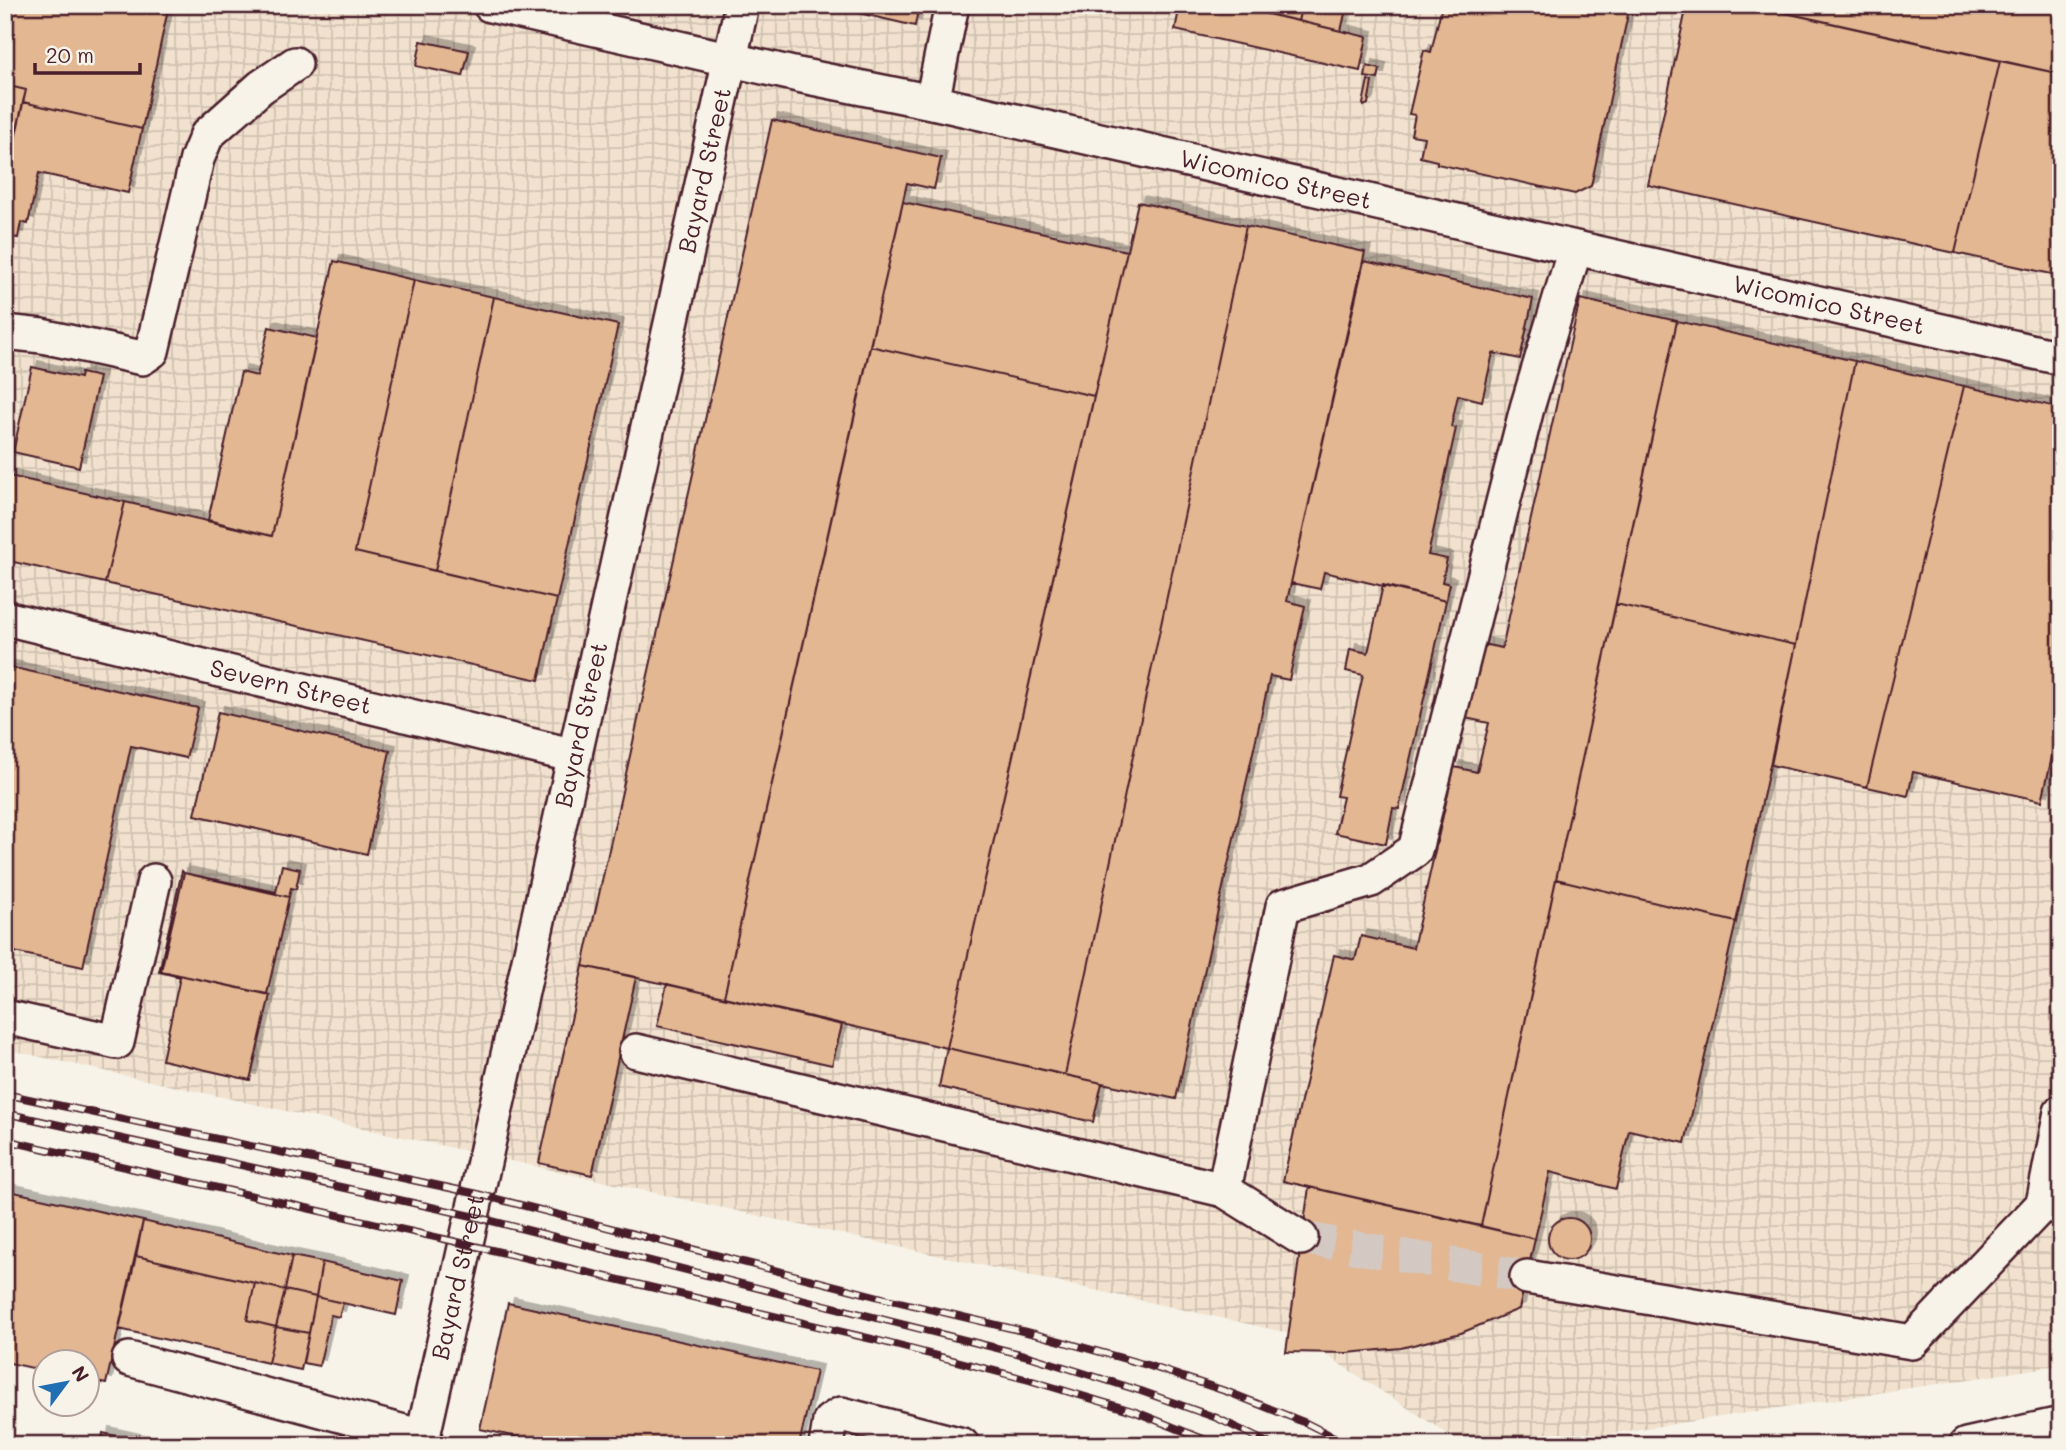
<svg xmlns="http://www.w3.org/2000/svg" width="2066" height="1450" font-family="Mali,sans-serif">
<style>
.industrial{fill:url(#industrial-grid)}
.building{fill:#e2b792;stroke:#4a1f2b;stroke-width:2;filter:url(#shadow)}
.lines{fill:none;stroke-linecap:round;stroke-linejoin:round}
.minor-tunnel{stroke:#d4c9c2;stroke-width:33;stroke-dasharray:33 17;stroke-linecap:butt}
.minor-casing{stroke:#4a1f2b;stroke-width:38}
.minor{stroke:#f7f3e8;stroke-width:33}
.rail-casing{stroke:#4a1f2b;stroke-width:8}
.rail{stroke:#f7f3e8;stroke-width:5;stroke-dasharray:16;stroke-linecap:butt}
.labels{text-anchor:middle;stroke-width:5;stroke-linejoin:round;paint-order:stroke}
.street-label{font-size:24px;fill:#4a1f2b;stroke:#f7f3e8}
</style>
<defs>
<pattern id="industrial-grid" width="8" height="8" patternUnits="userSpaceOnUse" patternTransform="scale(1.75)"><rect width="8" height="8" fill="#f1e1ce"/><path d="M0 4h8M4 0v8" fill="none" stroke="#d0c1b1"/></pattern>
<filter id="shadow"><feDropShadow dx="6" dy="-6" stdDeviation="0" flood-color="#0004"/></filter>
</defs>
<rect width="100%" height="100%" fill="#f7f3e8"/>
<filter id="ink" filterUnits="userSpaceOnUse"><feTurbulence type="fractalNoise" baseFrequency=".0143" numOctaves="2"/><feDisplacementMap in="SourceGraphic" scale="14" xChannelSelector="R" yChannelSelector="G"/><feConvolveMatrix kernelMatrix="1 2 1 2 8 2 1 2 1" color-interpolation-filters="sRGB"/></filter>
<g filter="url(#ink)">
<!-- industrial -->
<path class="industrial" d="M5 5H2061V1365L1536 1445H1465L1293 1334 5 1049Z"/>
<!-- building -->
<path class="building" d="M5 5H169L142 129 23 102 26 90 5 85Z
M824 5H919L915 26Z
M1180 5H1230L1367 37 1360 71 1175 30Z
M1256 5H1302L1298 21 1254 11Z
M1302 5H1347L1341 31 1298 21Z
M1442 5H1630L1591 186 1575 194 1437 164V161L1420 157 1424 137 1411 135 1415 115 1409 114 1424 50 1431 52Z
M1687 5H1750L2000 61 1955 253 1648 185Z
M1750 5H2046L2061 8V74Z
M421 41 469 51 463 76 416 66Z
M2000 61 2061 74V276L1955 253Z
M1367 66 1380 69 1378 79 1365 77Z
M1368 80 1372 82 1368 104 1364 106 1363 104Z
M5 85 26 90 12 153 5 152Z
M23 102 142 129 128 193 39 173 28 224 21 222 18 238 5 236V152L12 153Z
M772 120 941 158 934 189 907 183 724 997 583 966Z
M903 202 1127 251 1094 396 870 346Z
M1138 202 1246 226 1065 1075 947 1048Z
M1246 226 1365 252 1287 601 1305 606 1289 680 1270 676 1176 1099 1065 1075Z
M334 261 414 280 355 552 557 599 539 680 105 583 125 502 272 536Z
M1364 261 1533 299 1520 359 1493 353 1482 401 1458 395 1451 427 1456 428 1428 555 1447 559 1442 582 1450 584 1446 601 1324 572 1320 589 1291 583Z
M414 280 494 297 435 571 355 552Z
M494 297 618 325 557 599 435 571Z
M1580 299 1677 321 1481 1226 1283 1181 1334 955 1355 960 1361 936 1413 948 1454 767 1477 772 1489 723 1465 718 1482 644 1502 648Z
M1677 321 1855 361 1796 645 1616 604Z
M269 327 317 338 272 536 208 520 241 372 257 376Z
M870 346 1094 396 947 1048 724 997Z
M1855 361 1964 386 1867 787 1771 765Z
M32 367 80 378 81 373 99 377 79 467 13 452Z
M1964 386 2061 408V717L2042 801 1913 772 1908 796 1867 787Z
M5 475 125 502 105 583 5 560Z
M1383 585 1446 601 1399 809 1393 808 1386 844 1335 833 1343 797 1336 796 1363 675 1346 671 1350 649 1368 653Z
M1616 604 1796 645 1736 922 1556 879Z
M5 666 198 708 186 758 131 746 83 967 5 950Z
M218 712 390 751 367 854 195 815Z
M282 865 300 869 296 889 291 888 289 897 184 873 276 892Z
M182 871 184 873 161 971 270 995 250 1080 162 1060 180 977 159 972Z
M184 873 289 897 267 994 161 971Z
M1556 879 1736 922 1685 1143 1629 1130 1616 1189 1550 1172 1535 1239 1481 1226Z
M583 966 636 977 592 1175 539 1163Z
M667 984 842 1025 832 1065 657 1026Z
M947 1048 1102 1083 1093 1122 939 1087Z
M1309 1187 1535 1239 1519 1309 1461 1333 1401 1348 1347 1353 1286 1352Z
M5 1190 143 1221 106 1384 88 1380V1362H46V1371L5 1362Z
M1548 1239a21 21 0 1 1 42 0a21 21 0 1 1-42 0Z
M143 1221 292 1256 285 1290 136 1256Z
M136 1256 255 1283 247 1320 276 1327 268 1363 119 1329Z
M292 1256 322 1262 316 1297 285 1290Z
M322 1262 403 1281 396 1315 316 1297Z
M255 1283 285 1290 276 1327 247 1320Z
M285 1290 316 1297 309 1333 276 1327Z
M316 1297 343 1303 339 1317 331 1315 319 1366 303 1363Z
M508 1303 816 1371 799 1445H554L480 1429Z
M276 1327 309 1333 301 1370 268 1363Z
M103 1433 156 1445H101Z"/>
<g class="lines">
<!-- minor-tunnel -->
<path class="minor-tunnel" d="M1301 1238 1527 1277"/>
<!-- minor casing -->
<g class="minor-casing">
<g id="minor">
<path id="s1" d="M490 5 798 75 932 102 2061 358"/>
<path d="M932 102 952 5"/>
<path d="M5 332 42 336 142 358 152 351 197 159 207 135 261 87 295 64"/>
<path id="s2" d="M5 618 575 756"/>
<path d="M5 1017 117 1042 154 881"/>
<path d="M636 1051 1224 1190 1301 1238"/>
<path d="M2061 1112 2043 1204 2061 1208"/>
<path d="M1224 1190 1283 906 1371 880 1415 850 1527 408 1575 249"/>
<path d="M1527 1277 1912 1342 2043 1204"/>
<path d="M129 1359 423 1437"/>
<path id="s3" d="M421 1445 742 5"/>
<path d="M826 1445 830 1421 841 1414 962 1445"/>
<path d="M1966 1445 2061 1424"/>
</g>
</g>
<!-- minor -->
<use href="#minor" class="minor"/>
<!-- rail casing -->
<g class="rail-casing">
<path id="rail" d="M5 1094 478 1194 883 1298 1035 1334 1147 1365 1228 1392 1306 1423 1350 1445
M5 1113 472 1216 1032 1357 1141 1391 1217 1418 1272 1445
M5 1140 466 1244 872 1339 1029 1380 1136 1412 1218 1445"/>
</g>
<!-- rail -->
<use href="#rail" class="rail"/>
</g>
</g>
<g class="labels">
<!-- street labels -->
<g class="street-label">
<text dy="8" stroke="none"><textPath href="#s3" startOffset="1306">Bayard Street</textPath></text>
<text dy="8" stroke="none"><textPath href="#s1" startOffset="805">Wicomico Street</textPath></text>
<text dy="8" stroke="none"><textPath href="#s1" startOffset="1372">Wicomico Street</textPath></text>
<text dy="8" stroke="none"><textPath href="#s2" startOffset="294">Severn Street</textPath></text>
<text dy="8" stroke="none"><textPath href="#s3" startOffset="738">Bayard Street</textPath></text>
<text dy="8" stroke="none"><textPath href="#s3" startOffset="172">Bayard Street</textPath></text>
</g>
</g>
<!-- margin -->
<rect width="2066" height="1450" fill="none" stroke="#f7f3e8" stroke-width="28"/>
<rect x="14" y="14" width="2038" height="1422" fill="none" stroke="#4a1f2b" stroke-width="2.5" filter="url(#ink)"/>
<!-- north arrow -->
<g transform="translate(66 1383) rotate(58)"><circle r="33" fill="#f7f3e8" stroke="#b29e9c" stroke-width="2"/>
<path d="M0-5L12 26L0 18L-12 26Z" fill="#1f6fb2"/>
<text y="-10" font-size="19" font-weight="bold" text-anchor="middle" fill="#4a1f2b">N</text>
</g>
<!-- scale -->
<path d="M35 63v10h105v-10" fill="none" stroke="#4a1f2b" stroke-width="3.5"/>
<text x="46" y="63" font-size="21" fill="#4a1f2b" stroke="#f7f3e8" stroke-width="5" paint-order="stroke">20 m</text>
</svg>
